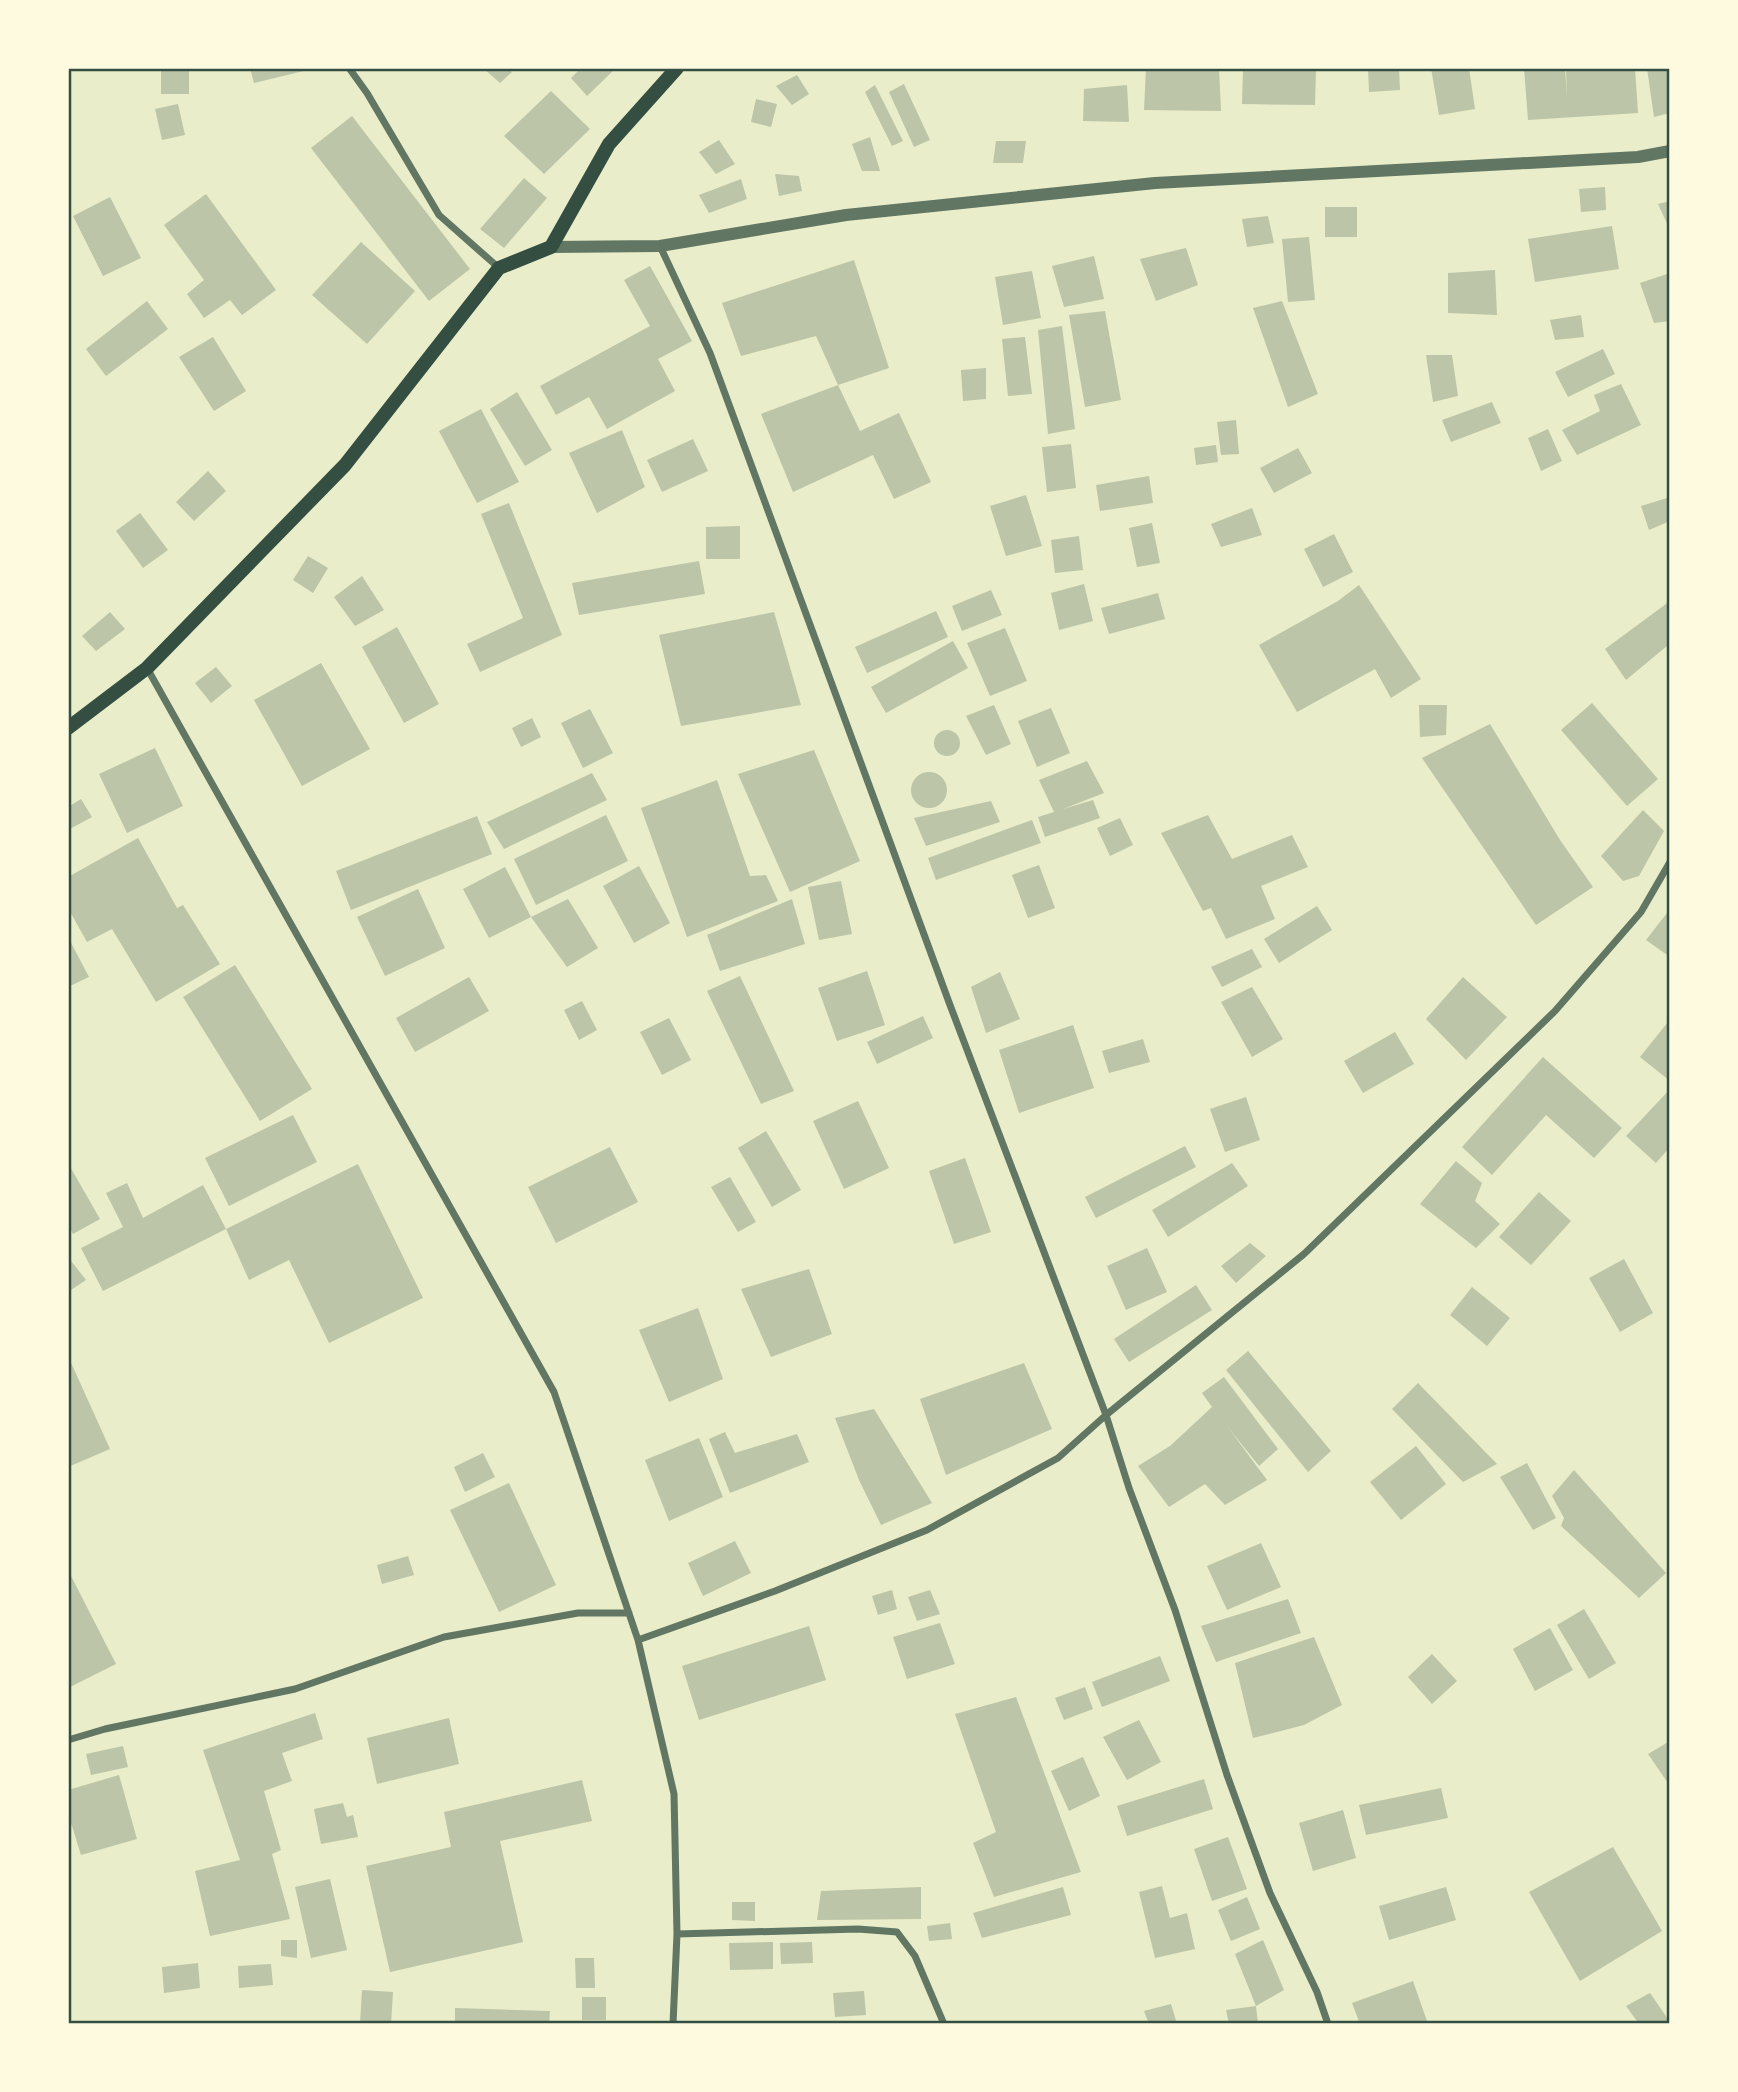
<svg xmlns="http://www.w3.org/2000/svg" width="1738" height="2092" font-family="'Sofia Sans Condensed',sans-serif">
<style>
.building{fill:#bcc5a7}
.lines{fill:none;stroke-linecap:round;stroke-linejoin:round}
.minor{stroke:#617663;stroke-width:7}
.tertiary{stroke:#617663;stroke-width:12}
.secondary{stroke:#344e41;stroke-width:14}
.neatline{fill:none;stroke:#344e41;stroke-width:2.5}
</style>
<rect width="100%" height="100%" fill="#e9edc9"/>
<!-- building -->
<path class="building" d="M161 68H189V94H161Z
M250 68H312V69L254 83Z
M483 68H507L512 72 500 83Z
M581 68H616L587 96 571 78Z
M1146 68H1219L1221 111 1144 110Z
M1368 68H1399L1400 90 1369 92Z
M1431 68H1469L1475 109 1439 115Z
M1524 68H1565L1567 97 1566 68H1635L1638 113 1528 120Z
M1647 68H1670V113L1654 117Z
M1243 69 1316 70 1315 105 1242 104Z
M797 75 809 94 792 105 776 86Z
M904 84 930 140 914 147 889 92Z
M875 85 903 141 892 146 865 92Z
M1127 85 1129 122 1083 121 1084 89Z
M551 91 590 129 544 174 504 136Z
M756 99 777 104 771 127 751 122Z
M178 104 185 135 162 140 155 109Z
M352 116 470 269 429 301 311 148Z
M870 137 880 171H862L852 144Z
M719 140 735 164 716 174 699 152Z
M996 141H1026L1023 163H993Z
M775 174 799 176 802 191 779 196Z
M524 178 547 198 504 248 480 229Z
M741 179 747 199 709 213 699 195Z
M1605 187 1606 210 1581 212 1579 189Z
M206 194 276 290 242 315 230 300 204 318 187 294 204 280 164 225Z
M110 197 141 258 103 276 73 216Z
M1670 201V230L1658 204Z
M1325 207H1357V237H1325Z
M1268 216 1274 243 1247 247 1242 219Z
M1612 226 1619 269 1535 282 1528 239Z
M1309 237 1315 300 1288 302 1282 239Z
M361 242 415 291 367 344 312 295Z
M1186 248 1198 285 1156 301 1140 259Z
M1094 256 1104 299 1064 307 1052 266Z
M854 260 889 368 838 385 816 336 741 356 722 303Z
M650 266 692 341 658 359 675 391 607 429 589 397 556 415 540 386 650 326 624 280Z
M1495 270 1497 315 1448 313V273Z
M1032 271 1041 318 1003 325 995 277Z
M1667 274 1670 282V321L1654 323 1640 283Z
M147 301 168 329 106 376 86 349Z
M1282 301 1318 394 1288 407 1253 308Z
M1105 311 1121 400 1085 407 1069 315Z
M1581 315 1584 337 1555 340 1550 320Z
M1062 326 1075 429 1048 434 1038 330Z
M213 337 246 391 214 411 179 357Z
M1025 337 1032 394 1008 396 1002 339Z
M1603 349 1615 374 1568 397 1555 372Z
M1426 355H1452L1458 396 1433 402Z
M986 368V399L963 401 961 370Z
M1621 384 1641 425 1577 455 1562 430 1600 411 1594 395Z
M838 385 860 431 899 413 931 482 894 499 873 455 793 492 761 414Z
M517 392 552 450 525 466 490 409Z
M1492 402 1501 423 1451 442 1442 420Z
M481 409 519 482 477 503 439 431Z
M1236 420 1239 454 1221 455 1217 422Z
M1548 429 1562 461 1541 471 1528 438Z
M622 430 645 487 597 513 569 453Z
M693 439 708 471 662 492 647 460Z
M1071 444 1076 488 1047 492 1042 447Z
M1216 445 1218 462 1196 465 1194 448Z
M1298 448 1312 473 1274 493 1260 468Z
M208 471 226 491 194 521 176 502Z
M1149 476 1153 503 1100 511 1096 485Z
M1026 495 1042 546 1006 556 990 506Z
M1667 498 1670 505V521L1649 530 1641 506Z
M509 503 562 635 480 672 467 644 523 618 481 514Z
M1252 508 1262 535 1221 547 1211 524Z
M140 513 168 550 143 568 116 531Z
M1152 523 1160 563 1137 567 1129 528Z
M740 526V559H706V527Z
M1334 534 1353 572 1323 587 1304 549Z
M1079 536 1083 570 1055 573 1051 540Z
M308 556 328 568 313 593 293 580Z
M699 561 705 594 579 615 572 583Z
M362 576 384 610 355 626 334 597Z
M1084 584 1093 621 1059 630 1051 593Z
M1359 585 1421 679 1391 698 1375 669 1297 712 1259 645 1338 601Z
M991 590 1002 615 962 631 952 606Z
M1158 593 1165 619 1109 634 1101 608Z
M1670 601V649L1667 646 1626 680 1605 649Z
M936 611 948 637 867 673 855 647Z
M110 612 125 629 96 651 82 636Z
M774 612 801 705 681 726 659 635Z
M397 627 439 704 404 723 362 647Z
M1005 628 1027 681 990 696 967 643Z
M953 641 968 668 886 713 871 687Z
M321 663 370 749 302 786 254 700Z
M216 667 232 686 211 703 195 683Z
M1592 703 1658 779 1627 806 1561 730Z
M994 705 1011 744 986 755 966 716Z
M1419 705H1447L1446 735 1420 737Z
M1051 708 1070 753 1037 767 1018 721Z
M590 709 613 753 583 768 561 723Z
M532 718 541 737 521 747 512 728Z
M1490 724 1560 840 1593 887 1536 925 1422 758Z
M934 743a13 13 0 1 1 26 0a13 13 0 1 1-26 0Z
M155 748 183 806 127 833 99 774Z
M814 750 860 861 790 892 738 774Z
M1087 761 1104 793 1063 809 1093 800 1100 818 1045 837 1038 817 1054 812 1039 780Z
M911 790a18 18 0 1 1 36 0a18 18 0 1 1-36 0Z
M592 773 607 800 504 849 487 822Z
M717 780 750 876 766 875 778 901 687 937 641 808Z
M81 799 92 817 68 830V807Z
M991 801 1000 822 926 846 914 818Z
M1643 810 1664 831 1639 876 1623 881 1601 856Z
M606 815 628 861 536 905 514 859Z
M1208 815 1232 859 1292 835 1308 867 1261 886 1275 919 1226 939 1211 908 1203 911 1161 833Z
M477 816 492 854 351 910 336 871Z
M1120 818 1133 845 1110 856 1097 828Z
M1032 820 1041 843 936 880 928 858Z
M138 838 177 908 183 905 220 964 156 1002 112 929 87 942 68 908V877Z
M1039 865 1055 908 1028 918 1012 875Z
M639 866 670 923 634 943 603 886Z
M505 867 531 917 489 938 463 889Z
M841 881 852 934 819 940 808 887Z
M418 889 445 948 385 976 357 917Z
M568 899 598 948 567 967 531 917Z
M792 899 805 944 720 971 707 935Z
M1317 906 1332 930 1279 963 1264 939Z
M1667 913 1670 915V957L1646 940Z
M68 937 89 977 68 987Z
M1252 949 1262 967 1222 987 1211 967Z
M235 965 312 1089 260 1121 183 997Z
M867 971 885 1025 837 1041 818 988Z
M1000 972 1020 1019 986 1033 971 987Z
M740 976 794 1091 761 1104 707 991Z
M469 977 489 1011 415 1052 396 1018Z
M1463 977 1507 1017 1466 1060 1426 1019Z
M1252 987 1283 1039 1252 1057 1221 1002Z
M582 1001 597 1030 579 1040 564 1010Z
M923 1016 933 1038 877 1064 867 1042Z
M669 1018 691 1060 662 1075 640 1032Z
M1668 1022 1670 1023V1081L1640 1057Z
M1073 1025 1094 1088 1019 1113 999 1050Z
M1395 1032 1414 1064 1363 1093 1344 1061Z
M1143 1039 1150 1062 1109 1073 1102 1051Z
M1543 1057 1622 1128 1594 1158 1546 1115 1492 1175 1462 1147Z
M1670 1089V1147L1656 1163 1626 1136Z
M1246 1097 1260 1140 1225 1152 1210 1109Z
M858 1101 889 1168 844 1189 813 1121Z
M293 1115 317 1162 229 1206 205 1158Z
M766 1131 801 1190 772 1207 738 1148Z
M1185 1146 1196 1167 1096 1218 1085 1197Z
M610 1147 638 1202 556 1243 528 1187Z
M965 1158 991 1232 954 1244 929 1171Z
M1456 1161 1482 1183 1475 1201 1500 1224 1476 1248 1420 1204Z
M68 1163 100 1219 73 1234 68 1225Z
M1232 1163 1248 1186 1168 1237 1152 1210Z
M358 1164 423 1298 329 1343 289 1260 249 1280 226 1229Z
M730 1177 756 1222 738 1232 711 1187Z
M127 1183 143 1218 203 1185 226 1229 103 1291 81 1248 123 1227 106 1193Z
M1539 1192 1571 1221 1531 1265 1499 1237Z
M1250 1243 1266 1256 1236 1283 1221 1266Z
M1147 1248 1167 1292 1126 1310 1107 1266Z
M68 1257 86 1280 68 1292Z
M1624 1259 1653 1313 1620 1332 1589 1278Z
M809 1269 832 1334 771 1357 741 1289Z
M1196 1285 1212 1310 1129 1362 1114 1339Z
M1472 1287 1510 1318 1487 1346 1450 1315Z
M698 1308 723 1379 669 1402 639 1330Z
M1248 1351 1331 1451 1308 1472 1226 1370Z
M68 1356 110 1449 68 1467Z
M1024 1363 1052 1429 946 1475 920 1399Z
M1224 1377 1278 1449 1259 1466 1227 1426 1267 1480 1225 1505 1205 1484 1169 1507 1138 1466 1170 1446 1212 1407 1202 1393Z
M1418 1383 1497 1464 1463 1482 1392 1409Z
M874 1409 932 1503 881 1525 859 1480 835 1418Z
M725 1432 735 1453 797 1434 809 1462 730 1493 709 1439Z
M699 1438 723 1497 669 1521 645 1460Z
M1416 1446 1446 1484 1401 1520 1370 1482Z
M483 1453 495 1477 465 1492 454 1467Z
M1527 1463 1556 1518 1533 1530 1500 1477Z
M1574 1470 1666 1573 1639 1598 1561 1526 1564 1518 1552 1496Z
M509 1483 556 1585 499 1612 450 1510Z
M735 1541 751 1573 703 1596 688 1563Z
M1261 1543 1281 1587 1227 1610 1207 1566Z
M408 1556 414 1575 382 1584 377 1565Z
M68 1570 116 1664 68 1688Z
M892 1590 897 1609 878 1615 872 1596Z
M930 1590 940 1614 917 1621 908 1597Z
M1288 1599 1301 1633 1216 1662 1201 1626Z
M1584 1609 1616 1663 1589 1679 1557 1625Z
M940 1623 955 1664 907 1679 893 1637Z
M809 1626 826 1680 699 1720 682 1666Z
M1550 1628 1573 1670 1535 1691 1513 1649Z
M1314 1637 1342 1705 1304 1725 1253 1738 1235 1663Z
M1432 1654 1457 1681 1432 1704 1408 1677Z
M1160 1656 1170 1681 1102 1707 1092 1682Z
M1085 1687 1093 1709 1064 1720 1055 1698Z
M1016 1697 1081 1872 994 1897 973 1843 996 1832 955 1714Z
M315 1713 323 1739 282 1753 292 1781 264 1791 281 1850 272 1854 290 1919 210 1936 195 1871 240 1860 203 1750Z
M449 1718 459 1764 377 1784 367 1738Z
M1139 1720 1161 1762 1127 1780 1103 1737Z
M1670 1741V1786L1648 1754Z
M123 1746 128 1767 91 1775 86 1754Z
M1083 1757 1100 1796 1069 1811 1051 1771Z
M119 1775 137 1839 81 1855 68 1813V1790Z
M1204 1779 1213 1809 1127 1836 1117 1806Z
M582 1780 592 1821 500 1841 523 1942 390 1972 366 1866 451 1847 444 1812Z
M1441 1788 1448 1818 1366 1835 1359 1805Z
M343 1803 347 1817 353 1815 358 1837 321 1844 314 1809Z
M1343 1810 1356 1858 1313 1871 1299 1823Z
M1228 1837 1247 1889 1212 1901 1194 1849Z
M1613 1847 1662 1931 1580 1981 1529 1892Z
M330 1879 347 1950 311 1958 295 1887Z
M1162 1886 1170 1918 1187 1913 1195 1949 1155 1958 1139 1892Z
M921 1887V1919L817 1920 821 1891Z
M1063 1887 1071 1915 982 1938 973 1913Z
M1446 1887 1456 1920 1389 1940 1379 1906Z
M1247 1897 1260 1929 1231 1941 1218 1910Z
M732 1902H755V1921L732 1920Z
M950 1923 952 1939 929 1941 927 1926Z
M281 1940H297V1958L281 1956Z
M1263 1940 1284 1990 1256 2006 1235 1954Z
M773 1942V1969L730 1970 729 1943Z
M812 1942 813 1963 781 1964 780 1943Z
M575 1958H594L595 1988H576Z
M198 1963 200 1988 164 1993 162 1967Z
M271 1964 273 1985 239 1988 238 1966Z
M1413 1981 1428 2024H1360L1352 2003Z
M362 1990 393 1992 391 2024H360Z
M864 1991 866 2015 835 2017 833 1993Z
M1650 1993 1670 2022V2024H1639L1626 2006Z
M582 1997H606V2020H582Z
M1171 2004 1177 2024H1149L1144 2011Z
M1256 2006 1258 2024H1229L1226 2010Z
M455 2008 550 2011 549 2024H455Z"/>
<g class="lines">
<!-- minor -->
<path class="minor" d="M349 68 367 93 439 215 499 268
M660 246 710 353 950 1005 1106 1415 1129 1488 1175 1610 1227 1775 1270 1893 1317 1992 1328 2024
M147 668 554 1392 638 1640 674 1794 677 1934 673 2024
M638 1640 775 1591 927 1530 1058 1458 1106 1415 1304 1254 1555 1011 1641 912 1670 862
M68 1740 105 1729 295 1689 444 1637 578 1613H629
M677 1934 858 1929 897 1932 915 1956 944 2024"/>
<!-- tertiary -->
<path class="tertiary" d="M551 247 660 246 846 215 1155 183 1638 157 1670 151"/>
<!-- secondary -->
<path class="secondary" d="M68 728 147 668 345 465 499 268 551 247 609 144 677 68"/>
</g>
<!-- border -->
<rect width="1738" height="2092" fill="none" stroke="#fefae0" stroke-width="140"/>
<rect x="70" y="70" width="1598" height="1952" class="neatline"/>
</svg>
